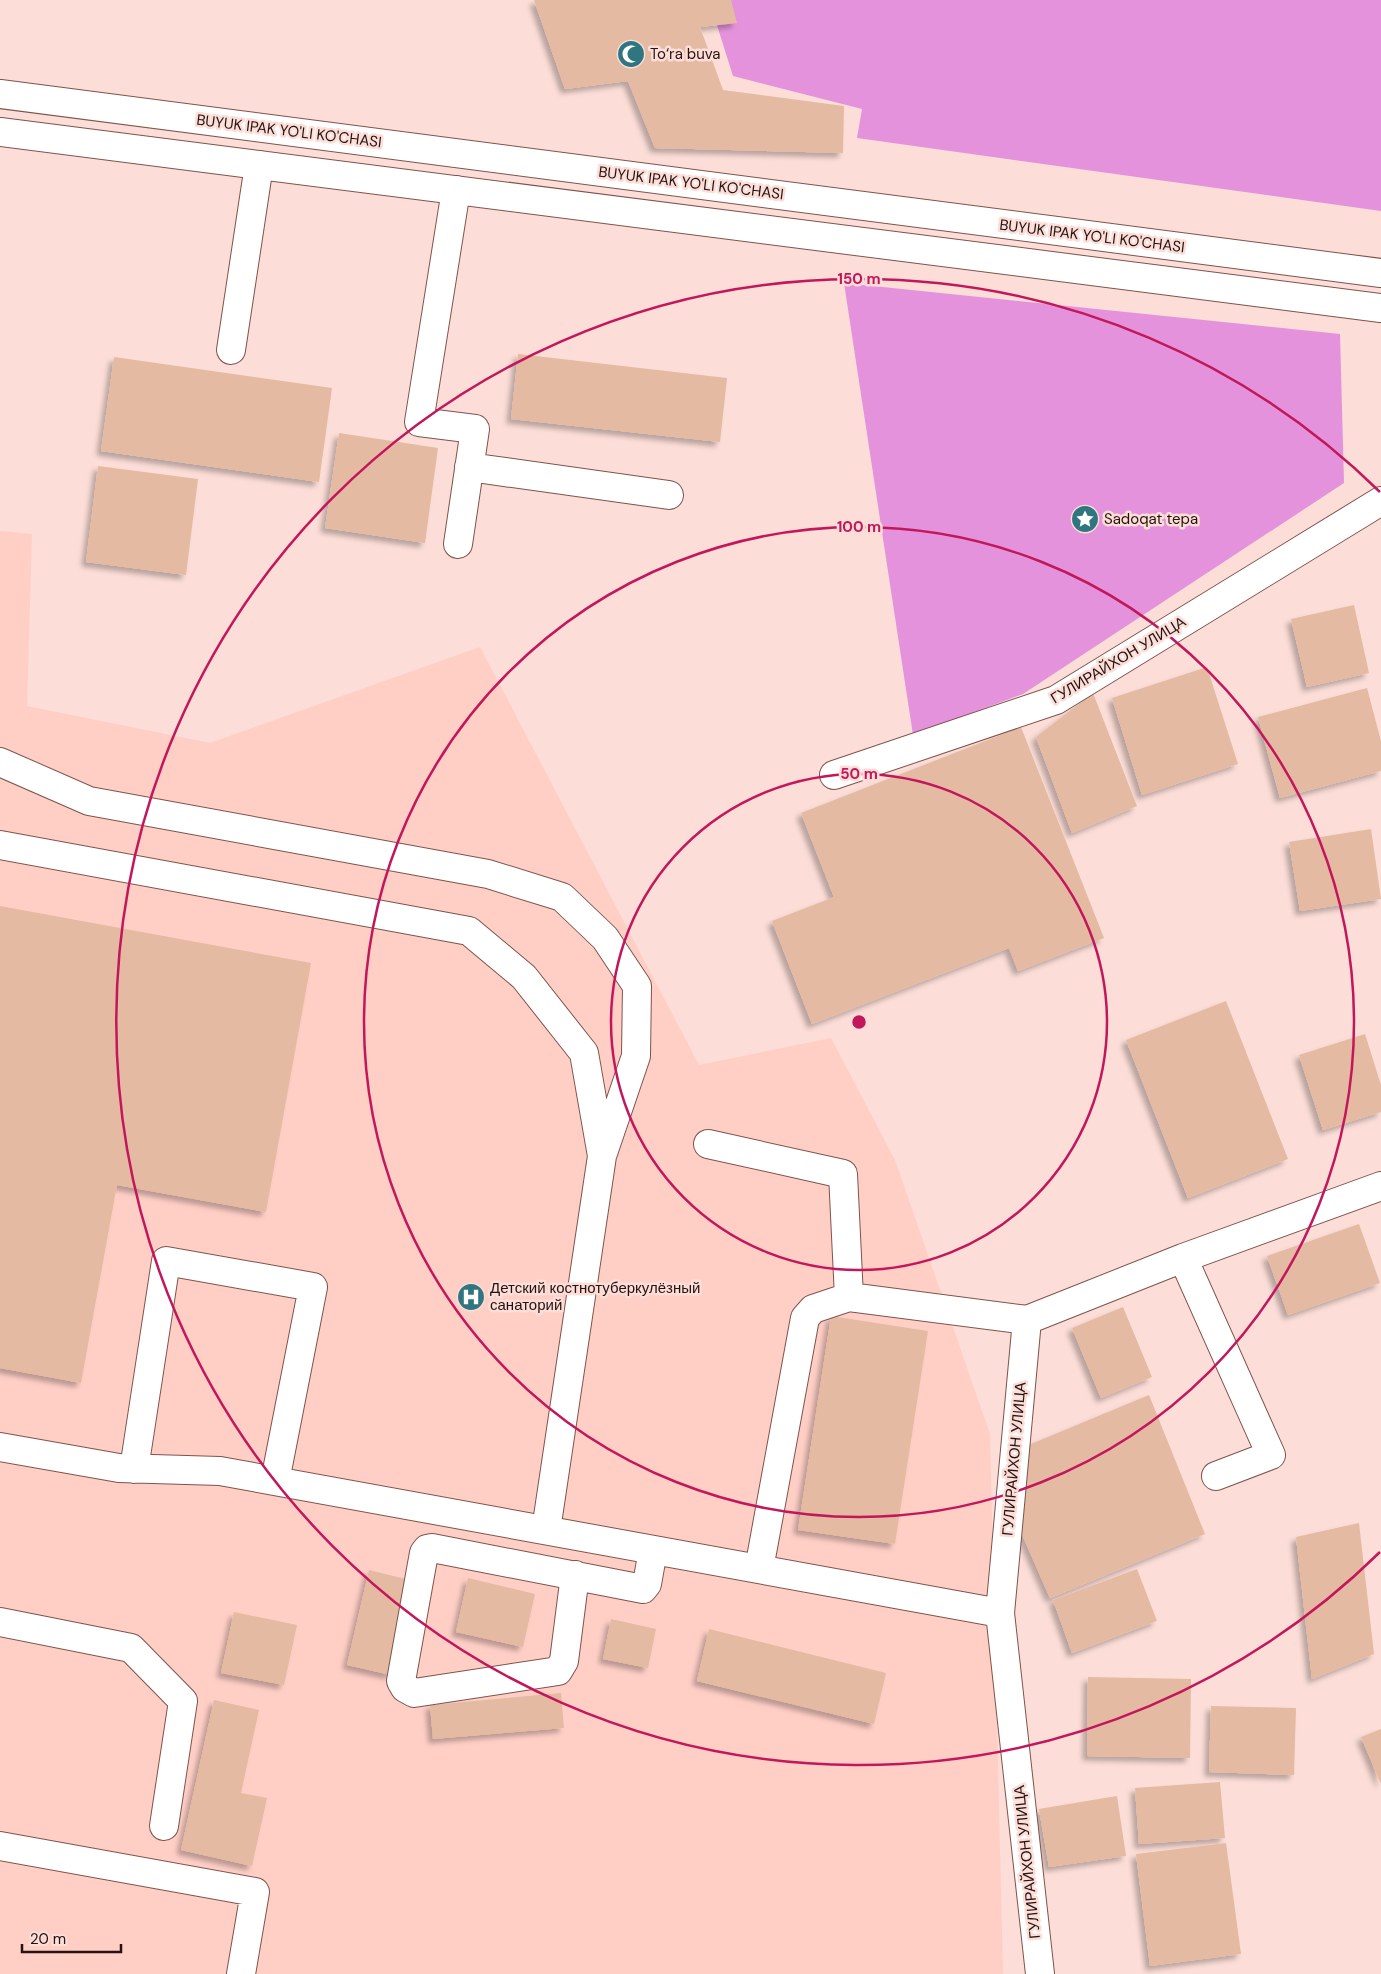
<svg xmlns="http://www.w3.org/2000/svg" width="1381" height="1974" font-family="'DM Sans',sans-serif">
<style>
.built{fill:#ffcfc6}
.green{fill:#e492dc}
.building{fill:#e5baa3;filter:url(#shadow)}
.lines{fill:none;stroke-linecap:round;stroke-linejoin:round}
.minor-casing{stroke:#7e534b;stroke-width:30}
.major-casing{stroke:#7e534b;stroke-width:30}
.minor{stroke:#fff;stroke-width:28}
.major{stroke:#fff;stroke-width:28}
.ring{fill:none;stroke:#c2185b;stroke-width:2.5}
.labels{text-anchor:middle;stroke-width:5;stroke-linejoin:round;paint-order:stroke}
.poi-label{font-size:15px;fill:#241310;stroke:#fcddd7;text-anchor:start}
.street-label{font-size:15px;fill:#241310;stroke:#fcddd7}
.centre{fill:#c2185b;stroke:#fcddd7;stroke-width:2.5}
.ring-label{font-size:15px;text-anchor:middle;font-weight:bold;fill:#c2185b;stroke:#fcddd7;stroke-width:5;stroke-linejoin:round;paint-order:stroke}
</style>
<defs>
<filter id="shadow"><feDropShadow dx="-4.5" dy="4.5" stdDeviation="2.5" flood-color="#0004"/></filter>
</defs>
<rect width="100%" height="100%" fill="#fcddd7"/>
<!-- built -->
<path class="built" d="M0 531 32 534 27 706 210 743 480 647 699 1065 831 1038 895 1160 990 1434 1003 1974H0Z"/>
<!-- green -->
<path class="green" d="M709 0H1381V211L857 138 862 109 733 76Z
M844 283 1340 334 1344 483 1023 694 913 735Z"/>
<!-- building -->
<path class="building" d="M534 0H731L737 23 700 27 723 90 844 106 843 153 655 148 628 81 565 89Z
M518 354 727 378 720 442 511 419Z
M114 357 332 388 319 482 101 451Z
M339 433 438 448 425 543 325 528Z
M98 466 198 479 186 575 86 562Z
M1354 605 1369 673 1307 687 1291 619Z
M1207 667 1238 764 1142 795 1112 698Z
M1367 688 1381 741V771L1280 798 1258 717Z
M1093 693 1137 806 1072 833 1036 737Z
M1021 727 1104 938 1018 971 1009 948 812 1024 772 921 834 897 801 813Z
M1371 829 1381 899 1300 911 1289 842Z
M0 906 311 963 266 1212 117 1185 81 1383 0 1368Z
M1226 1001 1288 1159 1188 1198 1126 1040Z
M1365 1034 1381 1085V1112L1323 1130 1299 1055Z
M1359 1224 1380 1283 1288 1315 1267 1256Z
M1123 1307 1152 1377 1101 1398 1072 1328Z
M831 1316 928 1331 895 1544 798 1530Z
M1149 1395 1205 1534 1050 1598 1017 1523 1026 1446Z
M1359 1523 1374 1654 1312 1679 1296 1537Z
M1137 1569 1157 1621 1072 1653 1053 1600Z
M369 1570 414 1581 391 1675 347 1665Z
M468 1578 535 1594 523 1647 456 1632Z
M234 1612 297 1625 284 1685 221 1673Z
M611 1619 656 1629 648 1668 603 1659Z
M709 1629 886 1673 874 1724 697 1681Z
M1088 1677 1191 1679 1190 1758 1087 1756Z
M561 1693 564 1728 433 1739 430 1705Z
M214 1700 259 1710 241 1793 267 1798 252 1866 181 1850Z
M1211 1706 1296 1708 1294 1775 1209 1772Z
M1381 1729V1784L1361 1737Z
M1220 1782 1225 1838 1139 1844 1135 1788Z
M1117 1796 1126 1856 1049 1867 1039 1809Z
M1226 1843 1241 1954 1150 1966 1136 1854Z"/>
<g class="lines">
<!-- minor casing -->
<g class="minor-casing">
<path id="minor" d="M456 190 419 422 475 429 458 544
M231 350 259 165
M469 467 669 495
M0 762 89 801 488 874 562 897 605 938 637 986 636 1056 603 1153
M834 775 1056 700 1381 501
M0 845 469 931 524 977 584 1053 602 1156 546 1530
M708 1144 843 1174 849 1297 1027 1320
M1183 1258 1271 1455 1216 1476
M0 1447 119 1468 220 1471 1000 1613
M134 1469 166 1261 313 1287 275 1481
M759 1569 805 1318 813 1309 849 1297
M575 1575 564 1661 558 1671 414 1693 405 1688 401 1681 424 1553 427 1549 432 1548 643 1589 647 1584 653 1550
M0 1622 131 1648 183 1701 164 1826
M0 1846 255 1892 241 1974
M1040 1974 1000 1613 1027 1320 1183 1258 1381 1186"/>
</g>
<!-- major casing -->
<g class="major-casing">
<path id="major" d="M0 94 1381 273
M0 132 1381 308"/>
</g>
<!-- minor -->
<use href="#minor" class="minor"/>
<!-- major -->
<use href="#major" class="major"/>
</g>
<!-- distance rings -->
<g class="ring">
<circle cx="859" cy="1022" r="248"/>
<circle cx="859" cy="1022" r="495"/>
<path d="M1380 1552A743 743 0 1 1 1380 492"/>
</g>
<!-- icons -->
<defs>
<g id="mosque-disc" transform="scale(1.4375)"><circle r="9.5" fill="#2f7681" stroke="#fcddd7"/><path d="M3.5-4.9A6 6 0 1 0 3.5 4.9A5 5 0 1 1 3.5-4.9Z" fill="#fff"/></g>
<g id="sight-disc" transform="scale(1.4375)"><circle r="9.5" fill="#2f7681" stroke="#fcddd7"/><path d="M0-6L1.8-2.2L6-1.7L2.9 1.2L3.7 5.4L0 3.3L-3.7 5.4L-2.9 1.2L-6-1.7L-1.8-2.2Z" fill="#fff"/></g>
<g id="hospital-disc" transform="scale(1.4375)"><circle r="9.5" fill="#2f7681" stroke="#fcddd7"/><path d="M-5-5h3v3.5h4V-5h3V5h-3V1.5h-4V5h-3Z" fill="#fff"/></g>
</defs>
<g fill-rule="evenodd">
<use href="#mosque-disc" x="631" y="54"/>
<use href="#sight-disc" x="1085" y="519"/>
<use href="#hospital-disc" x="471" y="1297"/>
</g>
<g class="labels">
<!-- poi labels -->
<g class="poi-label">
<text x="650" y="59">To‘ra buva</text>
<text x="1104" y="524">Sadoqat tepa</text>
<text x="490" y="1293">Детский костнотуберкулёзный<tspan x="490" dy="17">санаторий</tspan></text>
</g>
<!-- street labels -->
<g class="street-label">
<text transform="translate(289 131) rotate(7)" y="5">BUYUK IPAK YO'LI KO'CHASI</text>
<text transform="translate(691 183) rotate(7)" y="5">BUYUK IPAK YO'LI KO'CHASI</text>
<text transform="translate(1092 236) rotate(7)" y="5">BUYUK IPAK YO'LI KO'CHASI</text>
<text transform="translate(1118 660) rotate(-31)" y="5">ГУЛИРАЙХОН УЛИЦА</text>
<text transform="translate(1014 1459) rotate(-85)" y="5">ГУЛИРАЙХОН УЛИЦА</text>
<text transform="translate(1027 1862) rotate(-96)" y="5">ГУЛИРАЙХОН УЛИЦА</text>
</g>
</g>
<circle cx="859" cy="1022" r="8" class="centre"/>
<g class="ring-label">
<text x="859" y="284">150 m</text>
<text x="859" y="532">100 m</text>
<text x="859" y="779">50 m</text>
</g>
<!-- scale -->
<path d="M22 1944v8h99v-8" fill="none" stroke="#241310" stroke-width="2.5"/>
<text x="30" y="1944" font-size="15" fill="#241310" stroke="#fcddd7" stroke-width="4" paint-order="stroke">20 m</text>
</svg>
